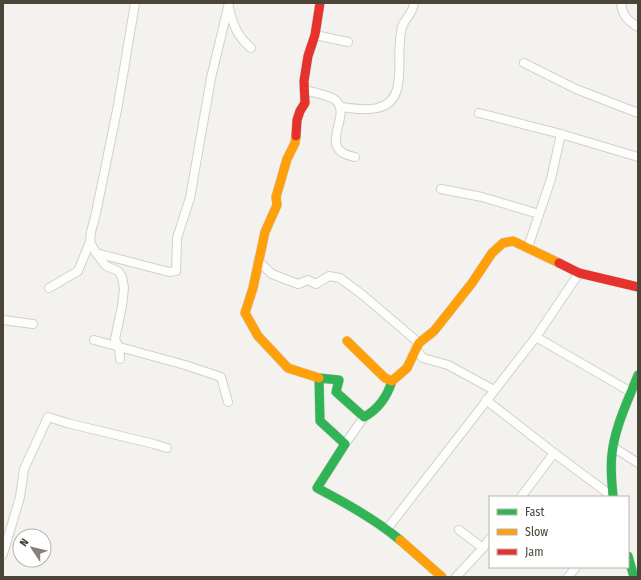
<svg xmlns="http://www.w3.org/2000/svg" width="641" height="580" viewBox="0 0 641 580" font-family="'Fira Sans Condensed',sans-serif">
<rect width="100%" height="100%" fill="#f4f2ee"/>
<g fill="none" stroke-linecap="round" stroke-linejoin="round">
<g stroke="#d2d0cb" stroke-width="10">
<g id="street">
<path d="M621,3c1,12 7,18 17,24"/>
<path d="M229,8c4,17 8,28 22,40"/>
<polyline points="315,35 348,42"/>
<polyline points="524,63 576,89 638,113"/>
<path d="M304,90c9,2 23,5 30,9 19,13 -11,42 9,54 3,2 8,3 12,4"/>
<path d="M340,107c12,1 26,4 37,1 30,-6 20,-43 23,-66 0,-4 1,-10 2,-15 3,-9 11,-13 12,-24"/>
<polyline points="479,113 561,134 638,157"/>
<polyline points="441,189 482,197 539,214"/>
<polyline points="528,247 551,179 561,134"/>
<polyline points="96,253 169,272 176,271 177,238 190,198 211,78 229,3"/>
<polyline points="258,261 272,274 298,284 308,280 316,284 329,276 340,278 364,296 419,343"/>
<polyline points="49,288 78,271 90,242"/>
<polyline points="3,320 33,324"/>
<polyline points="536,337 631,392"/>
<polyline points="94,340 185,365 221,377 228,402"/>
<polyline points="415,349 423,358 448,365 494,390"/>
<polyline points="120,359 119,347 115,339 122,306 124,288 122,277 118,271 106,266 96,253 90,242 91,232 96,213 118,105 135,3"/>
<polyline points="486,400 554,453 613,497"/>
<polyline points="345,444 364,417"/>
<polyline points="613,447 638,463"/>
<polyline points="521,497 554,453"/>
<polyline points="387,529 536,337 579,273"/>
<polyline points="459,530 483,548 490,538"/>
<polyline points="3,554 20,497 24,469 48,417 67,423 154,444 167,448"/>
<polyline points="456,577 483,548"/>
<polyline points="568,577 576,567"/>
</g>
</g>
<g stroke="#d3cfc5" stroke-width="10">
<g id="fast">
<path d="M392,381c-5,16 -13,28 -28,36l-28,-25 3,-12 -20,-2 1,43 25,23 -28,44c29,15 58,31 83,52"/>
<path d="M613,497c-1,-14 -3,-29 -1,-43 3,-28 16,-53 26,-79"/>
<polyline points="628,556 634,577"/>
</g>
</g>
<g stroke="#d3cfc5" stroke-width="10">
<g id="slow">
<polyline points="296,136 295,143 287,159 276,197 277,205 265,232 253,288 245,313 258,336 288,368 319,378"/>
<polyline points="347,341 385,378 392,381 407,368 419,343 434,331 472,283 492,253 503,243 513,241 559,263"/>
<polyline points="400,540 442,577"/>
</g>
</g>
<g stroke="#d3cfc5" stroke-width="10">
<g id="jam">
<polyline points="296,136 297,120 300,111 305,103 304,81 308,56 315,35 320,3"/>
<polyline points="559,263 579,273 638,287"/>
</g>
</g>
<use href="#street" stroke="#fdfdfc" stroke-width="8"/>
<use href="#fast" stroke="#30b455" stroke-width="9"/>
<use href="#slow" stroke="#ff9f0a" stroke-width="9"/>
<use href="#jam" stroke="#e5322d" stroke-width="9"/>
</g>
<rect width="641" height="580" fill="none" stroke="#4b4439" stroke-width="8"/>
<rect x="489" y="496" width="140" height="72" fill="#ffffff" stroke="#b7b4b0"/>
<rect x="497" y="509" width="20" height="6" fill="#30b455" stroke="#b7b4b0"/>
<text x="525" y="516" font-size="12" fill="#4b4439">Fast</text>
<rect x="497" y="529" width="20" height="6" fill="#ff9f0a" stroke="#b7b4b0"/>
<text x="525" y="536" font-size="12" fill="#4b4439">Slow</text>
<rect x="497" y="549" width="20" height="6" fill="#e5322d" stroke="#b7b4b0"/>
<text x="525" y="556" font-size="12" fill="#4b4439">Jam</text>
<g transform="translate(32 548) rotate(305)"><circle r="19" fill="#ffffff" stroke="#b7b4b0"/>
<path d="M0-3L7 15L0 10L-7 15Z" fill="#868178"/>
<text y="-6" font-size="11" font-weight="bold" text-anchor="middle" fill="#4b4439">N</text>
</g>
</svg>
